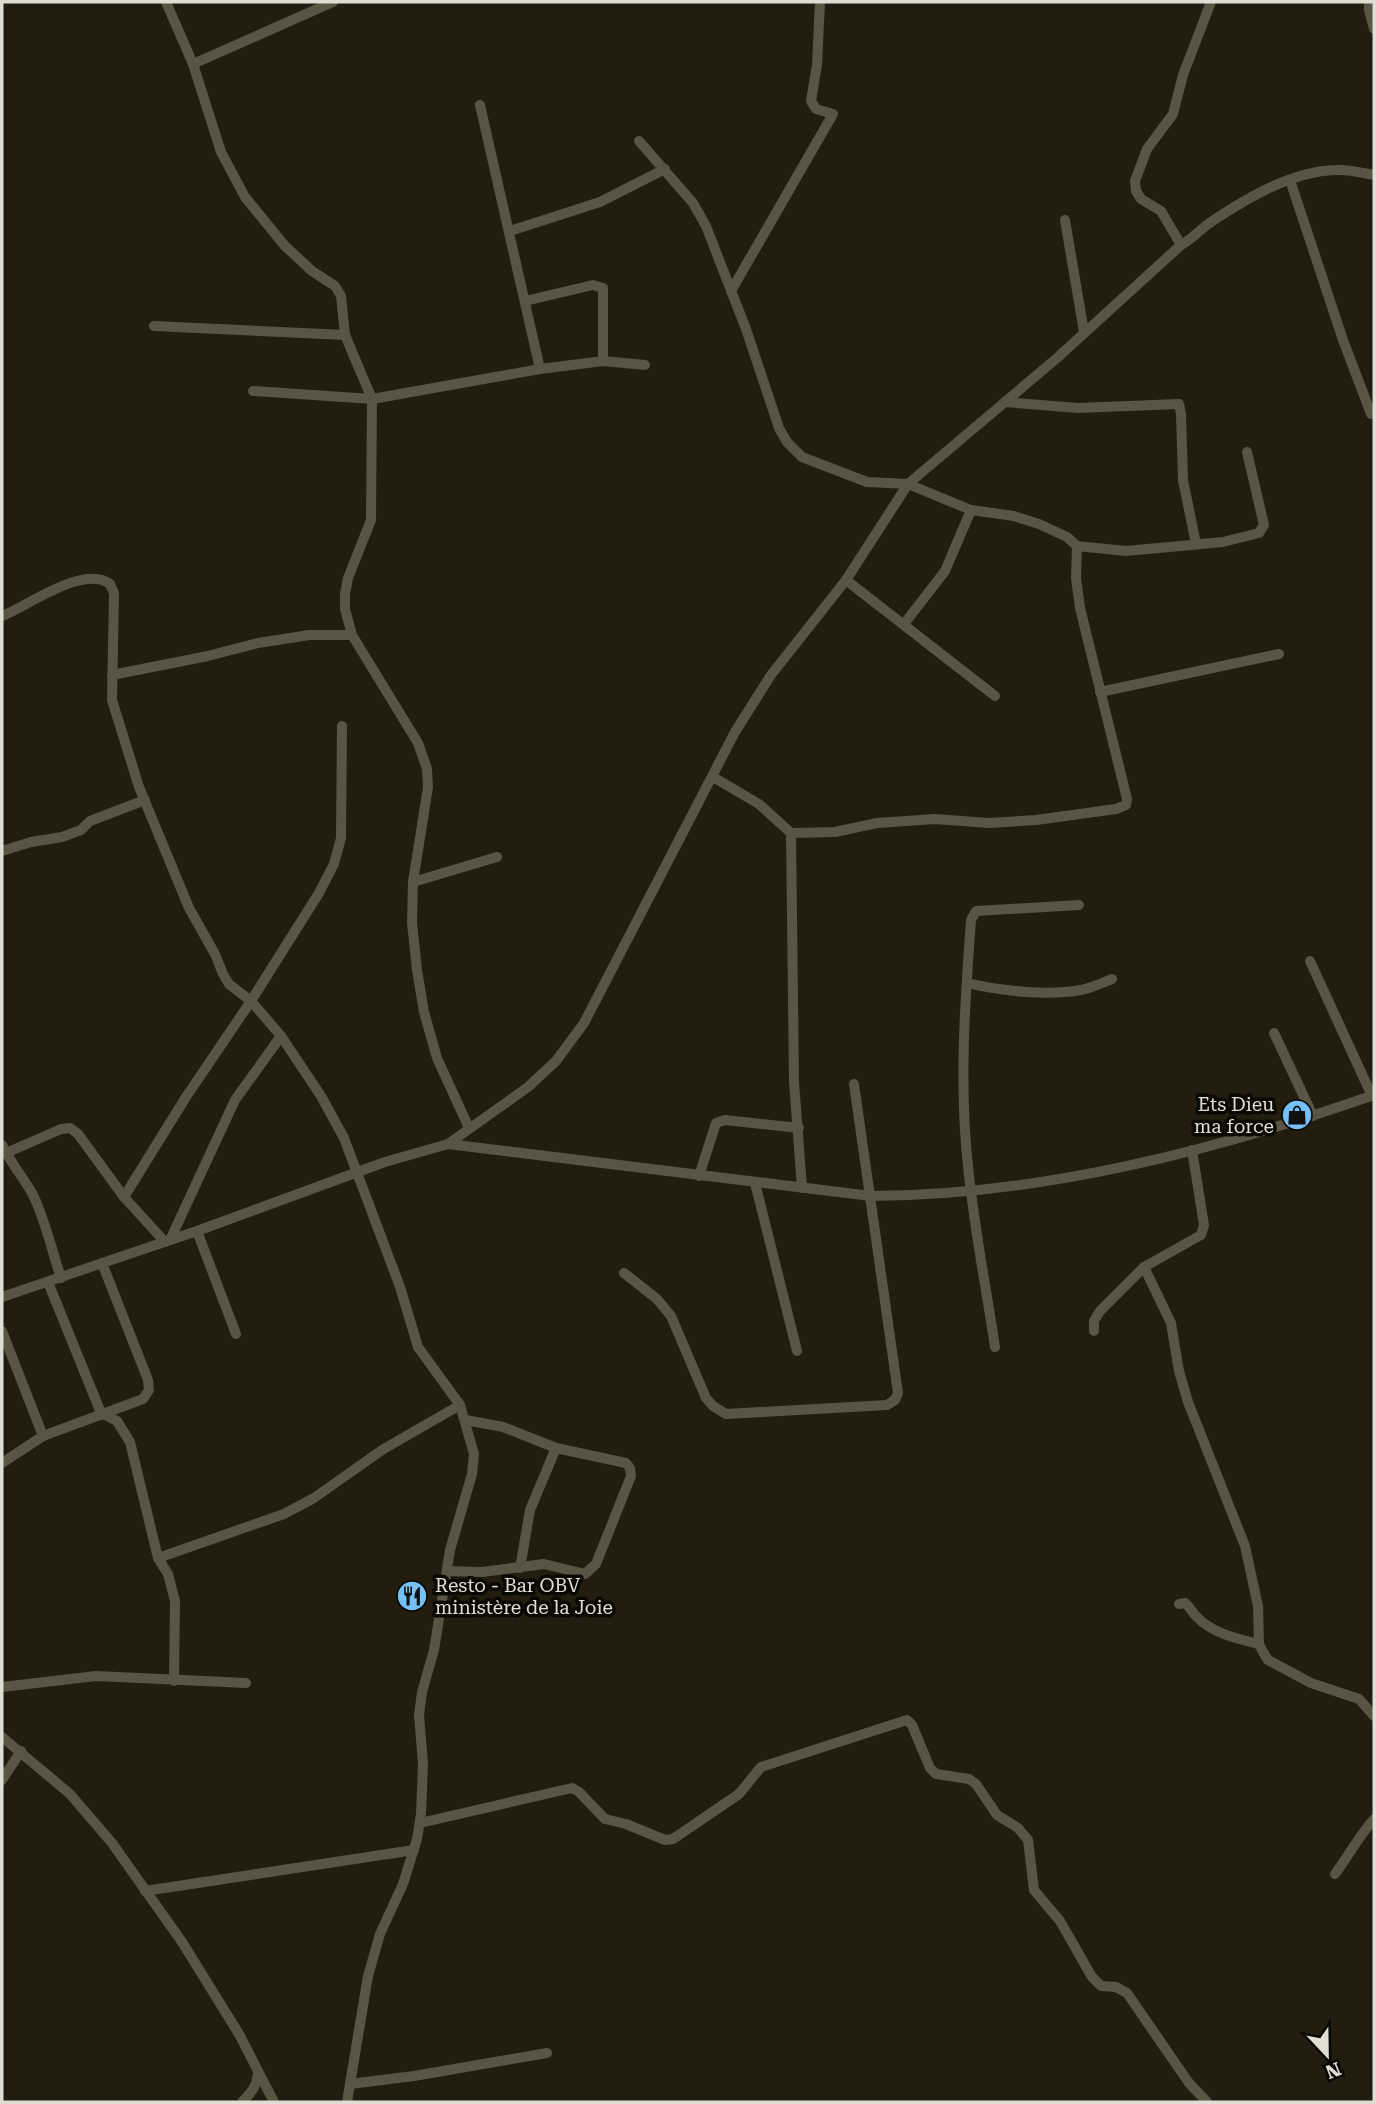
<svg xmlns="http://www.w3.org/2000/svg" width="1376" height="2104" viewBox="0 0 1376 2104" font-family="'Roboto Serif',serif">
<rect width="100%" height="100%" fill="#221d0e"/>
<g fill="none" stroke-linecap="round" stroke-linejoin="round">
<g stroke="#595443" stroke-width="10">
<polyline points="166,2 193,64 221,152 245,197 285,246 312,271 335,286 341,296 345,335 372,399 371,520 348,578 345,594 345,609 352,635 418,743 427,769 428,787 413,882 412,923 417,970 424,1012 437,1058 469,1128"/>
<polyline points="1369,2 1369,10 1374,29"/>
<polyline points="193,64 333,2"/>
<polyline points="480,105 540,369"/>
<polyline points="639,141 693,203 706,226 746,329 779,428 787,442 802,457 867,482 908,484 971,510 1014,516 1039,524 1067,537 1077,546 1076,578 1080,608 1127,799 1126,805 1116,809 1036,820 989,823 935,819 877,823 835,832 791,833 759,804 713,777"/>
<polyline points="1290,180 1343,340 1371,414"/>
<polyline points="1065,220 1084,332"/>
<polyline points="510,231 600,202 665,169"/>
<polyline points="1181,245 1161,211 1141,199 1136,191 1135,181 1147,149 1173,114 1183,75 1211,2"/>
<polyline points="731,291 833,114 816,109 811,101 817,65 820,2"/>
<polyline points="525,301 593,285 603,288 603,361"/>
<polyline points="154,326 345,335"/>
<polyline points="253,391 372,399 540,369 603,361 645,365"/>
<polyline points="1005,402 1078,408 1179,404 1181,414 1183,480 1196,544"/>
<polyline points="1077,546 1126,551 1223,542 1259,533 1264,525 1247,452"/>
<polyline points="846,580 995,696"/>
<path d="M2,616c26,-10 82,-52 108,-32l4,9 -2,107 27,87 50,121 26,46 8,20 6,10 22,17 30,35 40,60 23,42 56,149 18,60 42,58 14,49 -2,20 -22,76 -16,100 -12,42 -3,23 4,49 -2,50 -4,25 -14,45 -23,50 -12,42 -21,126"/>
<polyline points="904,624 945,571 971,510"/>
<polyline points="112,675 208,656 258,643 309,635 352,635"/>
<polyline points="1100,692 1279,654"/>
<polyline points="791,833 794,1082 802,1188"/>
<polyline points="2,851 31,842 62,837 81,830 90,821 145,800"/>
<polyline points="413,882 497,857"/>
<polyline points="1310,961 1372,1096"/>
<path d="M967,983c34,8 78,13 114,7 10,-2 21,-7 31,-11"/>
<polyline points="1274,1033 1313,1116"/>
<path d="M448,1144l423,52c171,-1 342,-45 503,-101"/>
<path d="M2,1145c9,19 23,34 32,52 12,26 18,54 27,81"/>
<polyline points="6,1153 61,1129 70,1128 78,1134 124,1197 165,1242"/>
<polyline points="699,1176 716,1123 725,1120 799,1128"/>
<polyline points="755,1183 797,1351"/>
<polyline points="124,1197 186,1097 251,1001 319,893 334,864 341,838 342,726"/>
<polyline points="197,1231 236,1334"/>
<polyline points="170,1240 235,1100 281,1036"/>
<polyline points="1144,1267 1171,1323 1179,1371 1188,1402 1245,1546 1258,1606 1259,1644 1263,1652 1268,1660 1311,1683 1359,1699 1374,1716"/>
<polyline points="624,1273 657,1299 671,1316 706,1398 713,1406 726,1414 887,1405 895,1400 898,1393 854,1084"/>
<polyline points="48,1282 101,1413 117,1421 130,1442 158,1558 168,1574 175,1601 174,1681"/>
<path d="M2,1297l195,-66 188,-69 63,-18 80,-57 28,-26 28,-38 151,-291 36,-57 75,-95 62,-96 149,-126 124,-113c12,-6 19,-16 30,-23 36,-24 81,-51 125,-52 13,-1 26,3 38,5"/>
<polyline points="2,1331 43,1436"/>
<polyline points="1094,1331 1094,1321 1100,1311 1144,1267 1201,1235 1204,1225 1192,1150"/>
<path d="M995,1347c-9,-60 -21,-120 -27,-181 -9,-81 -3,-165 3,-246l5,-9 103,-6"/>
<polyline points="2,1463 43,1436 143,1399 149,1390 148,1380 102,1263"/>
<polyline points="158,1558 284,1514 314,1498 382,1450 460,1405"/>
<polyline points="520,1568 530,1510 556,1448"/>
<polyline points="447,1571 482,1572 544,1564 585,1574 596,1564 631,1476 630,1468 626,1463 556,1448 503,1427 466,1420"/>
<path d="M1179,1604l6,-1c5,4 7,9 11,13 15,17 42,23 63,28"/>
<polyline points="2,1687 96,1676 246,1683"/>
<polyline points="2,1737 70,1794 112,1843 182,1942 239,2034 274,2102"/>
<polyline points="2,1780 21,1751"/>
<polyline points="420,1823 572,1788 579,1792 605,1819 626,1824 665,1840 673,1839 739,1794 761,1767 907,1720 912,1725 930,1768 936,1774 969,1779 976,1784 997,1815 1018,1828 1028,1840 1034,1890 1060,1921 1092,1977 1101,1986 1116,1987 1127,1993 1189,2083 1207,2102"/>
<path d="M1335,1874c14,-19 24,-38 39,-55"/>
<polyline points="145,1891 414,1850"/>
<polyline points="350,2084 414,2076 547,2053"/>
<path d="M242,2102c10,-10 15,-16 16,-30"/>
</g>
</g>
<defs>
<g id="shop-disc" transform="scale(1.575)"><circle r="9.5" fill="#75c0f6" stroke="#090803"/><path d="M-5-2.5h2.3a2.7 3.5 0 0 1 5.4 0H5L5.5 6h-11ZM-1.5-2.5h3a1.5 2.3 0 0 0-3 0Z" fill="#111"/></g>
<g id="restaurant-disc" transform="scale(1.575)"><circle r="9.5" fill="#75c0f6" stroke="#090803"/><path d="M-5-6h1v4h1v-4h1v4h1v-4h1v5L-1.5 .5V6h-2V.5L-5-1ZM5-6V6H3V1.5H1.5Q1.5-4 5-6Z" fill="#111"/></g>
</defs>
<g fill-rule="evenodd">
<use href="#shop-disc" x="1297" y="1115"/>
<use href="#restaurant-disc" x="412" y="1596"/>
</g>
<g text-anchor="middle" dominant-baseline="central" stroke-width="7" stroke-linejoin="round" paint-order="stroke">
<g font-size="19" fill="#e0ddd3" stroke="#090803" text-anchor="end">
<text x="1274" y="1104">Ets Dieu<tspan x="1274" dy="22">ma force</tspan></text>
<text x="435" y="1585" text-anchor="start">Resto - Bar OBV<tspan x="435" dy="22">ministère de la Joie</tspan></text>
</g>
</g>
<rect width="1376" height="2104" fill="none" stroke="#e0ddd3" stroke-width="7"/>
<g transform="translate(1327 2055) rotate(158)" stroke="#090803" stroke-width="5" paint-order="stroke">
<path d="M0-5L12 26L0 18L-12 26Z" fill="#e0ddd3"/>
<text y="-10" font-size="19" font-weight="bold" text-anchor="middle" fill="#e0ddd3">N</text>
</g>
</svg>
